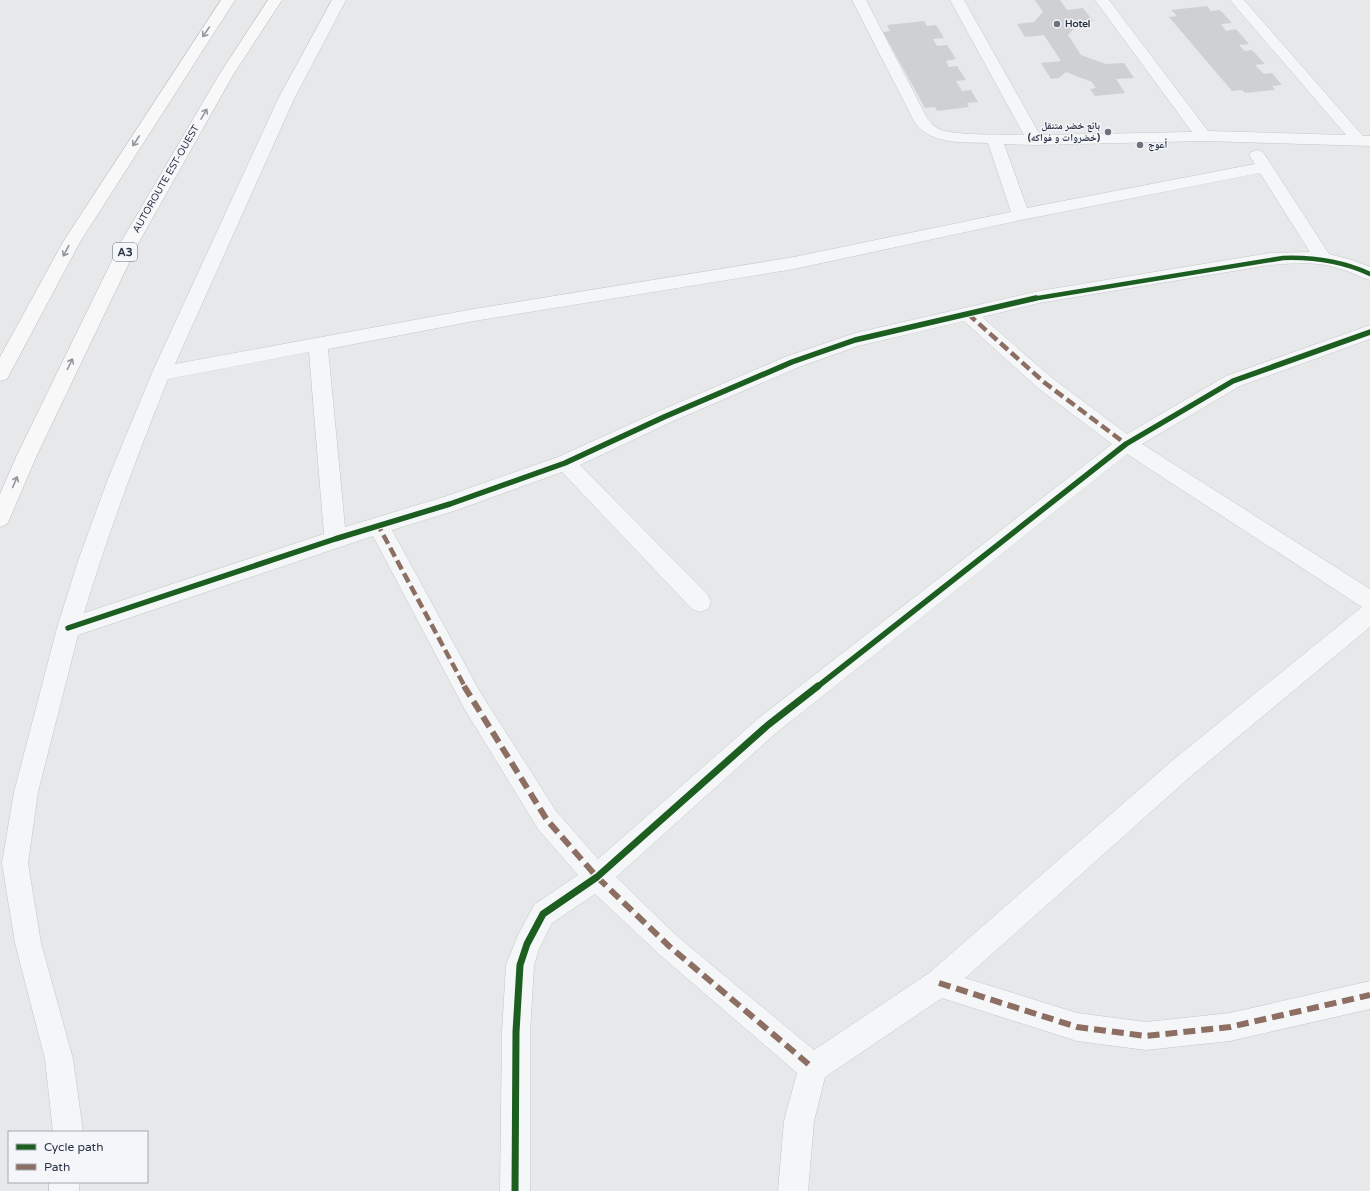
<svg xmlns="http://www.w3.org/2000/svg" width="1370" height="1191" viewBox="0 0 1370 1191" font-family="'Varela Round','Noto Naskh Arabic',sans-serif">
<rect width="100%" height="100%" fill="#e6e8ea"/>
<g fill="#ced0d3">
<polygon points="1035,0 1060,0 1067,10 1083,8 1093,21 1079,23 1068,35 1081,55 1106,64 1124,63 1134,78 1116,79 1125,93 1095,96 1090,89 1096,88 1092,82 1066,72 1059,78 1051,79 1041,63 1061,61 1044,35 1025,37 1017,24 1034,22 1043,12"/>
<polygon points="1207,6 1211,11 1220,10 1232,23 1221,24 1226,31 1236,29 1249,44 1239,45 1245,51 1252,50 1265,64 1255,65 1264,74 1272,73 1282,85 1272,86 1275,90 1245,93 1242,90 1232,91 1169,17 1177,16 1171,10"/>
<polygon points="924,21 927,26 936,25 944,38 933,39 937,46 947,45 956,59 946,61 949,67 957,66 966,80 956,81 962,91 971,90 978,102 967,103 969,107 937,111 935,107 925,108 883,32 890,31 887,25"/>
</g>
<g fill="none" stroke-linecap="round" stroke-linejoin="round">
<g stroke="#c4c6c8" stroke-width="1">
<g id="minor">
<path d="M332,0h14l-52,99 -119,265 299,-55 320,-52 217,-45 -23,-69c-26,-1 -55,2 -73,-20l-63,-123h14l61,118c4,5 8,10 14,12 21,6 60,4 83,5l-74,-135h14l76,135 152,-3 -97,-132h14l99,131 138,4 -116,-135h14l119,136h7v10l-167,-5 -168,4 -31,-1 23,64 228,-44 -6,-9 2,-3 6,-2 6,2 66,102 23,6 18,7v13c-10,-3 -19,-8 -29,-11 -23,-8 -48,-6 -71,-4l-231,38 -57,14 70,61 75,56 99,-58 144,-51v14l-130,47 -98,58 228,145v38l-179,149 -226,202 112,35 69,9 84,-9 140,-32v28l-140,32 -84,9 -69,-9 -135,-43 -117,79 -11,44 -6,70h-30l6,-70 13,-48 -137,-118 -65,-61 -43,29 -13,26 -5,16 -4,67v159h-30l2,-159 4,-67 12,-30 16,-30 44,-30 -40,-46 -74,-121 -91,-172 -295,99 -40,157 -10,71 13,80 32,116 10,73h-30l-8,-73 -30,-116 -13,-80 12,-71 43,-164 21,-67 30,-82 44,-106 126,-274zM1260,173l50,79 -40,1 -231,38 -184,42 -70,24 -128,55 -99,45 -111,39 -102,31 -17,-178 146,-28 320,-52 227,-49zM964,321l74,67 74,56 -352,273 -162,142 -42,-48 -76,-119 -88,-162 65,-20 105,-38 130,137 8,3 8,-3 3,-7 -3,-7 -128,-130 91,-43 128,-55 59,-21zM309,352l15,182 -240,79c24,-80 53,-157 84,-234zM1127,454l235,153 -189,153 -244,213 -115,77 -136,-113 -62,-60 160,-144z"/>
<rect x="49" y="1182" width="30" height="9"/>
</g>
</g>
<g stroke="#b8bbbf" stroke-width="1">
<g id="motorway">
<polygon points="221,0 235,0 80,242 7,379 0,381 0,357 63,242"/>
<polygon points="268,0 282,0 233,75 139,242 37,455 10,518 7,524 0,527 0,494 17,455 121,242 219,75"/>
</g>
</g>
<use href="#minor" fill="#f5f6f7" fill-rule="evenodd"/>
<use href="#motorway" fill="#f8f8f8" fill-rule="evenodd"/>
<g stroke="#8d6e63" stroke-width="4.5" stroke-dasharray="10 4.5" stroke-linecap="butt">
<polyline points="968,314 1045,383 1126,444"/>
<polyline points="381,524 378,525 465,687"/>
</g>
<g stroke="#8d6e63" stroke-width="6" stroke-dasharray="12 6" stroke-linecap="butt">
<polyline points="464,686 547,820 597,877 669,946 813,1068"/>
<polyline points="939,983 1077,1027 1146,1036 1230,1027 1370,995"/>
</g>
<g stroke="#f4f6f9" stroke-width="6">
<path id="cycleway-far2" d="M1032,299l251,-41c31,-1 59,3 87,16"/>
</g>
<g stroke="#f4f6f9" stroke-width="8">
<g id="cycleway-far1">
<polyline points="68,628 335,539 450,504 565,463 664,417 792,362 855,340 1036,298"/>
<polyline points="817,687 1126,444 1233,381 1370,332"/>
</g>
</g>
<g stroke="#f4f6f9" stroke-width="10">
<polyline id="cycleway" points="515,1191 516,1032 520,965 527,944 543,914 597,877 768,725 818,686"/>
</g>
<use href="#cycleway-far2" stroke="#1b5e20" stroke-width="4.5"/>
<use href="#cycleway-far1" stroke="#1b5e20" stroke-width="5.5"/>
<use href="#cycleway" stroke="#1b5e20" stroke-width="7"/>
</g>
<defs><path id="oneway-shaft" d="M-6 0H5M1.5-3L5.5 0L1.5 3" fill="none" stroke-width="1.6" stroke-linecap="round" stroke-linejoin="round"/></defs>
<g stroke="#92969e">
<use href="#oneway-shaft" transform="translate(206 32) rotate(124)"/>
<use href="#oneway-shaft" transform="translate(204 114) rotate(-60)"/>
<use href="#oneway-shaft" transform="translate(136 141) rotate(123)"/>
<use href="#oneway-shaft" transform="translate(66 251) rotate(118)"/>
<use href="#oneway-shaft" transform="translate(70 364) rotate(-64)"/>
<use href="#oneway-shaft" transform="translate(15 482) rotate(-67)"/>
</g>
<g fill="#6c737f" stroke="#f4f6f9" stroke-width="1.5">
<circle cx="1057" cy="24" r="4"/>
<circle cx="1108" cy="132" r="4"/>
<circle cx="1140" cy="145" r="4"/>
</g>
<g text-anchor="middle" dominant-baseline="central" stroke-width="3" stroke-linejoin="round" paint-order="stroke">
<g font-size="10" font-weight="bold" fill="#2b3445" stroke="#f4f6f9" text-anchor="start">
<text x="1065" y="24">Hotel</text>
<text x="1100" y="126" text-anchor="end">بائع خضر متنقل<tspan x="1100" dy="12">(خضروات و فواكه)</tspan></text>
<text x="1148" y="145">أعوج</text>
</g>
<g font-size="10" fill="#2b3445" stroke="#f4f6f9">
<text transform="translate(166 179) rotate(-60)">AUTOROUTE EST-OUEST</text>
</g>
<rect fill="#f4f6f9" stroke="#676e7b" stroke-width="1" x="113" y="243" width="24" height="18" rx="3"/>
<g font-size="11" font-weight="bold" fill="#2b3445">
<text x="125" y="252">A3</text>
</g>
</g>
<rect x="8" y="1131" width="140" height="52" fill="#f4f6f9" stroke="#a4a8b1"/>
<rect x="16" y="1144" width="20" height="6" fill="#1b5e20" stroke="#a4a8b1"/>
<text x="44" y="1151" font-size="12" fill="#2b3445">Cycle path</text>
<rect x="16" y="1164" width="20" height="6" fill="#8d6e63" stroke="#a4a8b1"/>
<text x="44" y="1171" font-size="12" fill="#2b3445">Path</text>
</svg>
